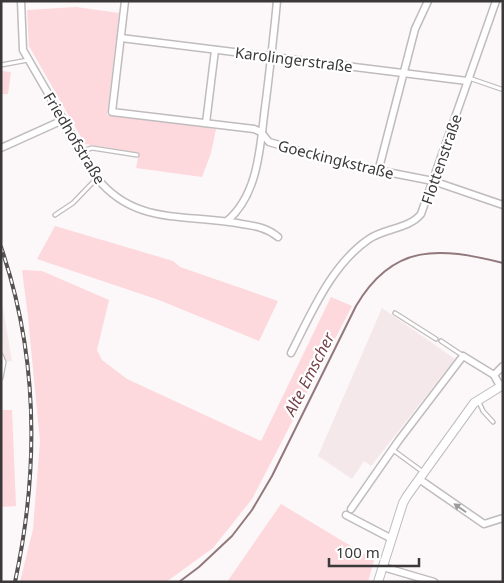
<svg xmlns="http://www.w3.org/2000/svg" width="504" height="583" viewBox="0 0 504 583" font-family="'Noto Sans',sans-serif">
<rect width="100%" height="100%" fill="#fcf7f8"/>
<g fill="#f5e8ea">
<polygon points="1,297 12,361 1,362"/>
<polygon points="382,308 455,359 371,466 364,461 352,479 318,456"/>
</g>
<g fill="#fdd8dc">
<polygon points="76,7 119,13 107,115 216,129 211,153 202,177 136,168 139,153 85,144 29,46 27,10"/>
<polygon points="1,71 11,72 8,94 1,94"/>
<polygon points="55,226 173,261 180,267 278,301 259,341 159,300 37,259"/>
<polygon points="22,270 42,271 109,300 97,350 102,360 127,379 261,441 331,297 352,306 252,499 213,548 166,582 20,582 33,529 40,441 28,317"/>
<polygon points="1,410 12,410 16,506 1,507"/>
<polygon points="281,504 374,560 368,582 227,582"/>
</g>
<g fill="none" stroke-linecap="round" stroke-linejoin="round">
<path stroke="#92787c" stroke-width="2" d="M179,582l20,-15 33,-31 20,-26 20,-34 84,-170c37,-63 83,-59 147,-43"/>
<g stroke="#c0bcbd" stroke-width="5.5">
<g id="service">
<polyline points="1,65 28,60"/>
<polyline points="469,78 501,89"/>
<polyline points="82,151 92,148 137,155"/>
<polyline points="55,215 73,203 97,178"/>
<polyline points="395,313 436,339"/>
<polyline points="441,341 462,355"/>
<polyline points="1,355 4,362 1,378"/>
<polyline points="478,400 483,411 493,422"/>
<polyline points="393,450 423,472"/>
</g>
</g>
<g stroke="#c0bcbd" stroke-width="9">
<g id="minor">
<path d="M21,1l2,49 74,128c39,49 92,35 145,46 14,2 25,4 36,13"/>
<polyline points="125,1 112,112 254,129 261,132 269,142 341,163 433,181 503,205"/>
<polyline points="121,38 467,81"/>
<polyline points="206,123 215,50"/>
<polyline points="1,148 63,120"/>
<polyline points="378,172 415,29 428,1"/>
<path d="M227,221c34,-29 33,-81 39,-121 4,-33 8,-66 11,-99"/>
<path d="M291,353c20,-39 40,-88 78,-114 16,-11 40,-10 52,-25l75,-213"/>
<polyline points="500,386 494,375 503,366"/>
<polyline points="419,479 484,524 503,518"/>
<polyline points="351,509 399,440 463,356 494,375"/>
<polyline points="346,515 392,539"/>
<polyline points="383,567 434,582"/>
</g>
</g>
<g stroke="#c0bcbd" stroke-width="10">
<polyline id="tertiary" points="378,582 403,503 407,496 474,403 503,385"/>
</g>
<use href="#service" stroke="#fff" stroke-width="3"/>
<use href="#minor" stroke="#fff" stroke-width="6"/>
<use href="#tertiary" stroke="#fff" stroke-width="8"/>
<g stroke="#555252" stroke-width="4">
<path id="rail" d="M1,247c37,108 38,223 14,335"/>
</g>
<use href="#rail" stroke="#fff" stroke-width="2" stroke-dasharray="5.5" stroke-linecap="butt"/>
</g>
<defs><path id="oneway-solid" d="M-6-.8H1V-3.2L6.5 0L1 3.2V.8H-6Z" transform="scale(1.25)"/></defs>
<use fill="#9c9c9c" href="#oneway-solid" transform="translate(460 508) rotate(-145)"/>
<g text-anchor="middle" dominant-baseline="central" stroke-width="4.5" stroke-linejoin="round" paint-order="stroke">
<g font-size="15" fill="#3a3838" stroke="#fff">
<text transform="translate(294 59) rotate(7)">Karolingerstraße</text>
<text transform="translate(75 138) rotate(59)">Friedhofstraße</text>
<text transform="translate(336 159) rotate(14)">Goeckingkstraße</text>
<text transform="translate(441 159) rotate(-71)">Flottenstraße</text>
</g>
<g font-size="16" font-style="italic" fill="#76434b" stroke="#fff">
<text transform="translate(309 374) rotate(-63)">Alte Emscher</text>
</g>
</g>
<rect width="504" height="583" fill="none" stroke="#3a3838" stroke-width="5"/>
<path d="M329 558v8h90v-8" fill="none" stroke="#3a3838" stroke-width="2.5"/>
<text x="336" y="558" font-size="15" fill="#3a3838" stroke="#ffffff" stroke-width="4" paint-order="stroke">100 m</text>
</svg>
